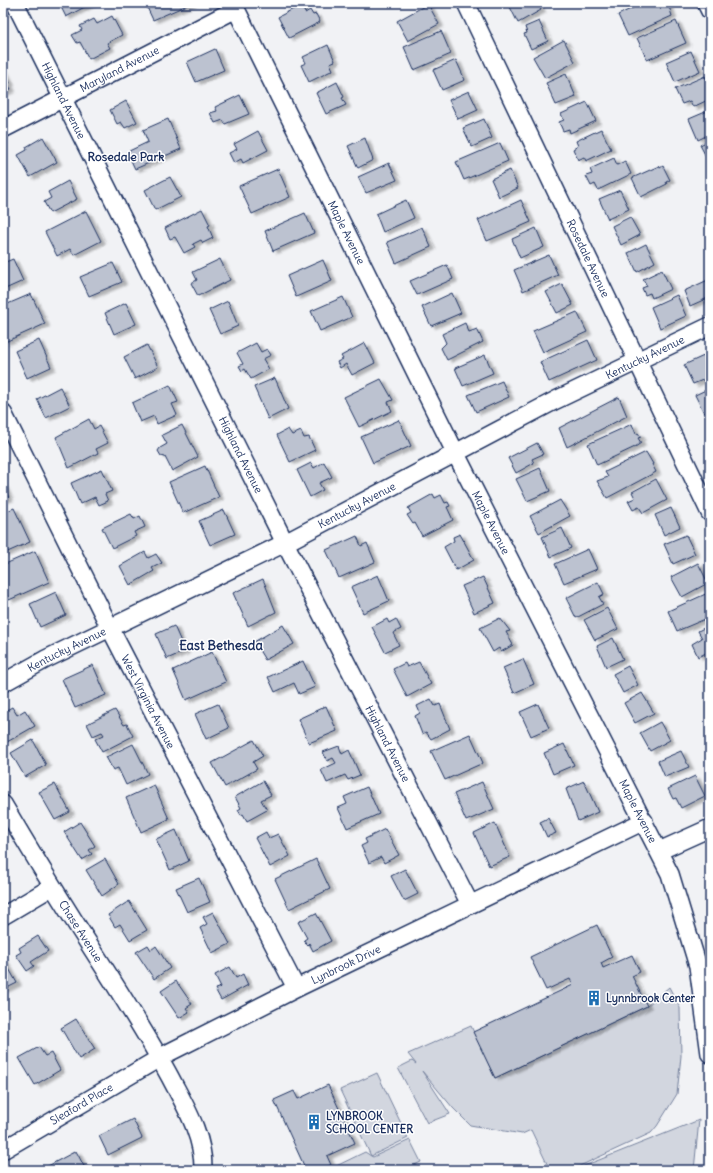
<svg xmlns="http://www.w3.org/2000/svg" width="713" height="1173" viewBox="0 0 713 1173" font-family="Delius,sans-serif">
<defs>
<filter id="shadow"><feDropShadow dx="4.5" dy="2.5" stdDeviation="1" flood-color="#0004"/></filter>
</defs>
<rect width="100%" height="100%" fill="#f1f2f5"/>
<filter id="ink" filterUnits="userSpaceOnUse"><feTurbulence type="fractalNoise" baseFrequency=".025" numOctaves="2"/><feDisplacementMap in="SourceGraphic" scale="8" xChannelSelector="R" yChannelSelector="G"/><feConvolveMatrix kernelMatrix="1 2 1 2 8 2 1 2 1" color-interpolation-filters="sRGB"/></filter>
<g filter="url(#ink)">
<g fill="#d2d6df" stroke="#76829e">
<polygon points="669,987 680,1008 681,1056 677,1094 657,1126 651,1133 571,1170 550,1170 531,1130 522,1134 470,1125 453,1108 422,1071 450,1114 427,1123 398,1068 412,1061 416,1064 408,1054 471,1026 495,1078 647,1006"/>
<polygon points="377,1073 408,1138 371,1156 373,1157 410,1140 421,1162 403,1170 328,1170 365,1152 371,1156 340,1090"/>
<polygon points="699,1120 694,1170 574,1170"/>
</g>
<g fill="#bcc2d0" stroke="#1b2f5e" filter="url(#shadow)">
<polygon points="59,3 92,3 66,17"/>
<polygon points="145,3 192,3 153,20"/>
<polygon points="513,3 538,3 541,10 518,23 510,7 514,5"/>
<polygon points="643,3 668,3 672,16 628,36 618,15"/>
<polygon points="428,4 439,24 408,41 397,21"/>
<polygon points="301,5 305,13 310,10 313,15 316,14 320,22 289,38 278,17"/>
<polygon points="112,16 122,35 107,43 110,48 89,59 80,42 77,43 72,35 82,30 80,26 94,19 97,24"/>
<polygon points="539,21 548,41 531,49 524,34 527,33 525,27"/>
<polygon points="676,21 686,43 647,60 637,38"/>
<polygon points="441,31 451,54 414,70 404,47"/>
<polygon points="564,40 575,62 545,78 533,57"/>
<polygon points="328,45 335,61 330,63 333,70 309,82 301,65 306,63 303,57"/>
<polygon points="215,49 224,70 196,82 187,62"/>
<polygon points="691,51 700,71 675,82 666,62"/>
<polygon points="456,60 465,80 442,90 433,70"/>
<polygon points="3,69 10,83 8,84 11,89 3,93"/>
<polygon points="566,74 576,97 556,105 546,83"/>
<polygon points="705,76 710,88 710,99 693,107 690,101 682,104 675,89"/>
<polygon points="337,82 344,97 342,98 346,105 326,114 316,93"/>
<polygon points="469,91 478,110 458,119 449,100"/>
<polygon points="240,95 249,114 225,124 223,120 215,123 210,113 217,111 215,107"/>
<polygon points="126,101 137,122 125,128 121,122 117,124 110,110"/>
<polygon points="587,102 596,121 570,133 569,129 563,131 559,122 564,120 561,114"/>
<polygon points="710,110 710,134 698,140 689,119"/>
<polygon points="168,119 181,149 135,169 127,152 148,142 143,130"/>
<polygon points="484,119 492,138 472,147 463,128"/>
<polygon points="601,129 611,149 586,161 584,157 578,160 573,149 578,146 576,141"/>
<polygon points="258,131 268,150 243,163 241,159 234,163 229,153 237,149 234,144"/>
<polygon points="43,137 57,162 30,177 18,155 27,150 26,147"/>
<polygon points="365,138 373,160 358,168 348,146"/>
<polygon points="710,140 710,164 700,145"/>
<polygon points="500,143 508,161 464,180 456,162"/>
<polygon points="614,158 617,165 625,161 631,174 598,190 595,184 591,186 586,176 592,174 590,169"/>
<polygon points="389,163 397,180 366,193 358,177"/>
<polygon points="659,166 660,168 663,166 670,180 666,182 667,184 641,197 632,178"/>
<polygon points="278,169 290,197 252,214 239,186"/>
<polygon points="510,170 518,188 499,197 491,179"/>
<polygon points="170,177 181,197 155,210 145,190"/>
<polygon points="68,181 77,199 50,213 44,202 51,198 48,192"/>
<polygon points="620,190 629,209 608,219 599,199"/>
<polygon points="406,200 414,218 383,232 376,214"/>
<polygon points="521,200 531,222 487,241 478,220"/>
<polygon points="202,209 210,225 208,226 213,238 203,243 201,240 193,244 195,247 184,253 175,237 170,239 165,228"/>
<polygon points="86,211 101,241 74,255 70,249 57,256 45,232"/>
<polygon points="305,213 314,233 273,251 265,231"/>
<polygon points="630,217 640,235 621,245 612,226"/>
<polygon points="422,227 431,247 396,263 387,242"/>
<polygon points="536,228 544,247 520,258 512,239"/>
<polygon points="646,244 655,262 637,272 628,253"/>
<polygon points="549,255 558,275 523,291 514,270"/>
<polygon points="13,259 23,281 3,290 3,263"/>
<polygon points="220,259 230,280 198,296 191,283 197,280 193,272"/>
<polygon points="323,260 332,281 296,297 287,276"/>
<polygon points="113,263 122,282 89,296 80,277"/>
<polygon points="447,265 453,279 417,295 410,281"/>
<polygon points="662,270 671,289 652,298 650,293 645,295 642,288 647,286 643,279"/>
<polygon points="710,279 710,297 690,306 684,291"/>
<polygon points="562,284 573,305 557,313 546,292"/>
<polygon points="452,293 461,313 431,326 422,307"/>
<polygon points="31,294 45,324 5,342 3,338 3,306"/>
<polygon points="677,295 686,316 660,328 651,307"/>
<polygon points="343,297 352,317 320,331 311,311"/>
<polygon points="228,301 238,326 220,334 209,310"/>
<polygon points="126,303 136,324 114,334 105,313"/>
<polygon points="577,312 587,332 543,352 533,331"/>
<polygon points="465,323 469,332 477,329 483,342 447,360 441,348 446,343 442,334"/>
<polygon points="39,340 51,367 27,378 15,351"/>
<polygon points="588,340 597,360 549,382 540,362"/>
<polygon points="256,343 261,352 267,349 271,355 263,359 269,369 251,379 245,369 242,371 239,366 243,364 237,353"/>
<polygon points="365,343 375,363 352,375 346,364 340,368 337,362 343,359 341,356"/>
<polygon points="147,345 158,367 135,379 124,357"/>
<polygon points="708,354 710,358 710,377 693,384 684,365"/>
<polygon points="485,355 493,373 463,386 455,368"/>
<polygon points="275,378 288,409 268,419 254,387"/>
<polygon points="381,379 393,400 388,402 392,411 359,427 344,397"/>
<polygon points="502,381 509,397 476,412 468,395"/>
<polygon points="170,385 178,402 172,404 177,415 157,424 154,416 140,422 132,403"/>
<polygon points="60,387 70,406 46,418 37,399"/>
<polygon points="710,388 710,410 704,413 695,395"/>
<polygon points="619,397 627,416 567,447 559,428"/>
<polygon points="89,419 94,429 99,426 108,443 96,449 98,453 69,468 56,437"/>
<polygon points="399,420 411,446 373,463 361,437"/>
<polygon points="632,424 636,434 638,433 641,437 638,438 641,443 635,447 597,465 588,444"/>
<polygon points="182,425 198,457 172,471 165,457 161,456 158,451 160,448 167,444 162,435"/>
<polygon points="288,429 292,435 301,431 304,438 309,437 315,450 290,462 277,435"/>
<polygon points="537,443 543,454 532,459 534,463 516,473 508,458"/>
<polygon points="646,452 653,464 652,464 656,472 607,498 597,481 608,477 605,472"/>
<polygon points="324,462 332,477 319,483 323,490 310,497 297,470 311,463 314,468"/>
<polygon points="205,466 219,497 183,513 169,482"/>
<polygon points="540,468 550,491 527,501 516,479"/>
<polygon points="102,469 112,491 105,494 108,501 99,505 95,497 80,504 71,483"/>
<polygon points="656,479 667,500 643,513 639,507 633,510 628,501 635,498 632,492"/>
<polygon points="3,485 9,498 3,500"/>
<polygon points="433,494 435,498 441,495 445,503 448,502 450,506 447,507 453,520 422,536 415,523 413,524 407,515 411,513 408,508"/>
<polygon points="560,500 570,516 539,533 530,516"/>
<polygon points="14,508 30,542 3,554 3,513"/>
<polygon points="671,508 680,527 664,535 655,515"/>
<polygon points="224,510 235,534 210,545 199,521"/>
<polygon points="131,514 134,519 140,516 145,527 134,532 136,536 112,548 102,528"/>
<polygon points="562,528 571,548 551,557 542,537"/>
<polygon points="460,534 474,560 456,570 444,547 454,541 453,537"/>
<polygon points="686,535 695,554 673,564 664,544"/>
<polygon points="357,536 361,546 367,543 375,562 339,578 326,550"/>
<polygon points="588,549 597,569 564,583 555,564"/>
<polygon points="35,551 49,582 9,600 3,587 3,565"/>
<polygon points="145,552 148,558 156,554 162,563 152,568 154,571 130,585 120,566"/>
<polygon points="698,563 708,583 682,597 671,577"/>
<polygon points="378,575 389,601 363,613 351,587"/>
<polygon points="483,577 495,603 474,613 462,586"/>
<polygon points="263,579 276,612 248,626 233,593"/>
<polygon points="598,582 604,594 599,597 603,604 576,618 566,598"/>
<polygon points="56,592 66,615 40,627 30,604"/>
<polygon points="710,592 710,617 677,631 668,611"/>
<polygon points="607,608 618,629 595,640 584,620"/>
<polygon points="500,618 510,631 506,632 513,645 501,652 499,648 493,652 480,628"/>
<polygon points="387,619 389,623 396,619 401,629 393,633 399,645 385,652 372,627"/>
<polygon points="283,625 294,644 265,660 254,642"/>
<polygon points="710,625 710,651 698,657 692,644 702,638 698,631"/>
<polygon points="174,626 185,651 167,659 156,634"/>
<polygon points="613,638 623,659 606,667 597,646"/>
<polygon points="212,652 226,682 186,700 173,670"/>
<polygon points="523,659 534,684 514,693 503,668"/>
<polygon points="303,661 315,687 299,694 294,683 275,692 268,677"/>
<polygon points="419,662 431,684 407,697 393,669 405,663 407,667"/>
<polygon points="93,665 106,695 75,708 62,679"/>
<polygon points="628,666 638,685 623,693 613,674"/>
<polygon points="642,693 654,713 635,723 624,703"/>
<polygon points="431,699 435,706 440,704 450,729 431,739 426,732 422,734 415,716 420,713 417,706"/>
<polygon points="218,704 229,728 206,739 195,714"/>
<polygon points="538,704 549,728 531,736 520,712"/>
<polygon points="326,706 337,731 309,743 298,719"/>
<polygon points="12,707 17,715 25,710 35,726 7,742 3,735 3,712"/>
<polygon points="115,710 124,725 127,724 133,736 102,752 95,739 104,735 102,732 93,736 87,724"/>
<polygon points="660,722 670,740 650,751 640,733"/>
<polygon points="470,734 483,763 445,780 431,751"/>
<polygon points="33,740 46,765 25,777 11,753"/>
<polygon points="254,740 263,756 253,762 257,769 225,787 212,763"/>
<polygon points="133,744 148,774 126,785 118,768 113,770 106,757"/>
<polygon points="564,744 574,765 553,774 544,753"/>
<polygon points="339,746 342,754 349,750 360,775 348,780 345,775 327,783 321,770 336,763 333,758 327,761 323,752"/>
<polygon points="681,751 689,767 665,777 658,761"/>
<polygon points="695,776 705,796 681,808 676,798 673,799 668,789"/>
<polygon points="263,781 271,795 261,800 267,810 247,821 243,814 241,815 238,810 241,808 235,797"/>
<polygon points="584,781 598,812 578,821 566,789"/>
<polygon points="482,782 494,809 466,821 454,794"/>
<polygon points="55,784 70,812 55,820 39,792"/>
<polygon points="154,785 169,819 141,832 126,798"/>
<polygon points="367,787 379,814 347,828 338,808 347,804 344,797"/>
<polygon points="548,818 556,833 547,837 540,822"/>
<polygon points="80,822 95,846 89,850 92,854 82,860 64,832"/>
<polygon points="495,823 510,857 489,866 474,833"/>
<polygon points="385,829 399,855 384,863 381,857 369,863 361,846 367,843 365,839"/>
<polygon points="176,830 189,861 170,870 156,839"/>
<polygon points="266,832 269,838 278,834 290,856 270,867 255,838"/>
<polygon points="105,859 119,884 102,896 86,870"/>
<polygon points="316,859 330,889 289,909 275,879"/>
<polygon points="405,869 418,894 404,901 391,876"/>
<polygon points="199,878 210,902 187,912 176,888"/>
<polygon points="129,901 147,930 130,940 120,924 115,927 108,915"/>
<polygon points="213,912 230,944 212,953 200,928 207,924 203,917"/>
<polygon points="316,913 331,941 313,951 309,943 307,945 304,940 307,938 298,922"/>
<polygon points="597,925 612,957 601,963 603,968 632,955 640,972 632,976 647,1006 495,1078 473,1032 573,985 570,979 546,990 530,957"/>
<polygon points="38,936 48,951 31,962 34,966 27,971 16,955 21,952 19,948"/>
<polygon points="148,945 151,950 156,946 170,968 154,979 136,952"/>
<polygon points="3,958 17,983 3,990"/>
<polygon points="230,967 236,978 243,974 248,985 221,1000 215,989 221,987 215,975"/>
<polygon points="176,981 192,1004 186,1008 189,1012 179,1018 161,991"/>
<polygon points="76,1019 95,1049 79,1059 61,1028"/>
<polygon points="39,1047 45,1056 51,1053 60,1070 35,1085 19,1058"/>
<polygon points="328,1085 355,1143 327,1156 331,1165 320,1170 306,1170 274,1100 294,1091 298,1099"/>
<polygon points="133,1119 142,1138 108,1155 99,1136"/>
<polygon points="76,1151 86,1170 47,1170 46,1167"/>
</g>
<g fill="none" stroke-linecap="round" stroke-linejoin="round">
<g stroke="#1b2f5e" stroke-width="20">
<g id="minor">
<path id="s1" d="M15,3l270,540 185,361"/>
<path id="s2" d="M233,3l223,451 214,420 28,92 12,88"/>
<path id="s3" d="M466,3l244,510"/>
<polyline points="706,3 710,11"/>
<path id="s4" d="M3,129l233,-120"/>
<path id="s5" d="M3,413l107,215 186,360"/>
<path id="s6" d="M3,683l43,-24 239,-116 271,-143 154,-74"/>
<path id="s7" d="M3,804c23,39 46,77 70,115 33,52 67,103 97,158 15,29 34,59 33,93"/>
<polyline points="659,851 710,828"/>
<polyline points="3,916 52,887"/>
<path id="s8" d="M3,1150l165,-97 133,-67 343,-165"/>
</g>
</g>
<use href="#minor" stroke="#fff" stroke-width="17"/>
</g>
</g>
<defs>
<g id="building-bare" transform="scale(1.2)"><path d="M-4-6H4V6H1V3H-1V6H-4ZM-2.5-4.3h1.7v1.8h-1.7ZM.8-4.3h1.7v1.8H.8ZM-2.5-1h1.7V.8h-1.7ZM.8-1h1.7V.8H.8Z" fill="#1f6fb2" stroke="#fff" stroke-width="2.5" paint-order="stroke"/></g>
</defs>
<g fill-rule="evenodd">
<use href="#building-bare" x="594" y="998"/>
<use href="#building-bare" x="314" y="1122"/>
</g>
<g text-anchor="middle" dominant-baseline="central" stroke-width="3" stroke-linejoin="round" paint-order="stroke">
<g font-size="11" fill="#1b2f5e" stroke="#fff">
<text stroke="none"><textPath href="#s4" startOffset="131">Maryland Avenue</textPath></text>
<text stroke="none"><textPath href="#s1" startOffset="109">Highland Avenue</textPath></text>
<text stroke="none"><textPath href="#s2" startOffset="256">Maple Avenue</textPath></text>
<text stroke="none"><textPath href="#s3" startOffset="283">Rosedale Avenue</textPath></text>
<text stroke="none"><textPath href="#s6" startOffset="720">Kentucky Avenue</textPath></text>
<text stroke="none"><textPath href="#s1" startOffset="505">Highland Avenue</textPath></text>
<text stroke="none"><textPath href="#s6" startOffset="396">Kentucky Avenue</textPath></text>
<text stroke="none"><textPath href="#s2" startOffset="580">Maple Avenue</textPath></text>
<text stroke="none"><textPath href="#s6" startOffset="72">Kentucky Avenue</textPath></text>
<text stroke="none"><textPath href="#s5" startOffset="323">West Virginia Avenue</textPath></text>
<text stroke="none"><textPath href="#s1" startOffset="829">Highland Avenue</textPath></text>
<text stroke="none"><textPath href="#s2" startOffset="904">Maple Avenue</textPath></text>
<text stroke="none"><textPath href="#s7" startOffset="149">Chase Avenue</textPath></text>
<text stroke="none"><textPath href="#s8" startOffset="390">Lynbrook Drive</textPath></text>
<text stroke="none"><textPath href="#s8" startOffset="91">Sleaford Place</textPath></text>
</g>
<g font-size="11" font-weight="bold" fill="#1b2f5e" stroke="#fff" text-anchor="start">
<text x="606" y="998">Lynnbrook Center</text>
<text x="326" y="1116">LYNBROOK<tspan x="326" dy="13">SCHOOL CENTER</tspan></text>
</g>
<g font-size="12" font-weight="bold" fill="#1b2f5e" stroke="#fff">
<text x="126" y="156">Rosedale Park</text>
</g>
<g font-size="13" font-weight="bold" fill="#1b2f5e" stroke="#fff">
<text x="221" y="645">East Bethesda</text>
</g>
</g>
<rect width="713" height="1173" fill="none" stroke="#fff" stroke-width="16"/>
<rect x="8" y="8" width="697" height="1157" fill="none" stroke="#1b2f5e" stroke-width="1.5" filter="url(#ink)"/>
</svg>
